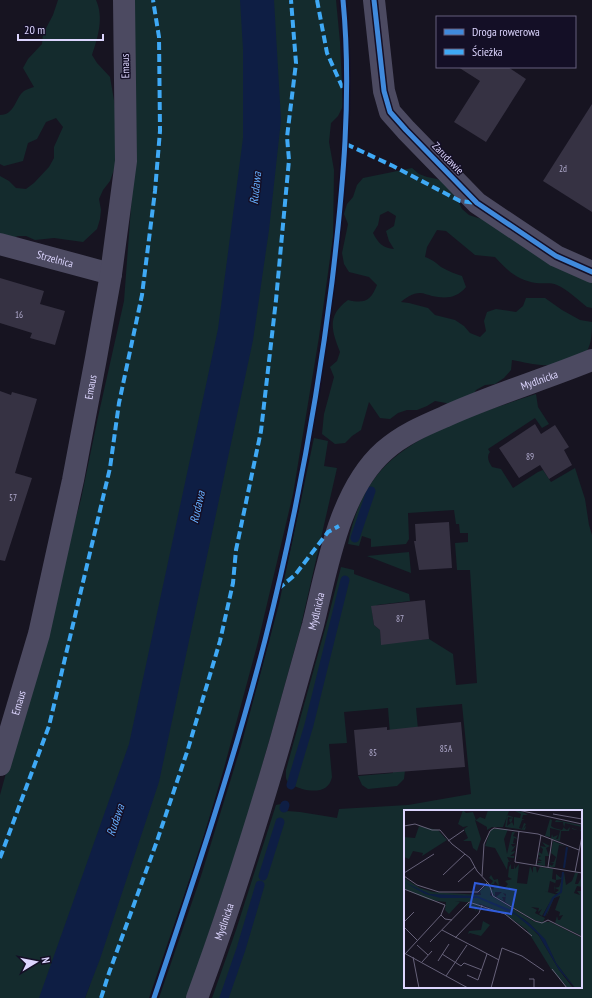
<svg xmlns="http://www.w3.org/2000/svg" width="592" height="998" viewBox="0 0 592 998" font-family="'PT Sans Narrow',sans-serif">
<rect width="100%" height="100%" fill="#171421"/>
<g fill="#142b2d" fill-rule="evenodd">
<path d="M58,0h38c8,18 2,37 -4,55l5,8 13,14 5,29 2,55 -7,20 -7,9 -4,9 2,11 -1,9 -3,10 -14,13 -29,-4 -19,2 -9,-4h-8l-9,4 -9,-1v-63l9,5 7,7 10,1 8,-6 15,-16 5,-9v-11l9,-20 -7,-9 -10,4 -9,17 -9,4 -5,18 -19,5 -4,-2v-49c15,0 15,-17 24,-24 3,-2 7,-3 10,-4l-11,-19 5,-9 14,-15 1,-10 10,-19z"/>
<polygon points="133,0 336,0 340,42 343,106 338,116 331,123 329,142 334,170 333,237 319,337 293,494 258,642 224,768 202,843 149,998 85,998 90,984 75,998 0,998 0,795 81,499 98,417 124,301 132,194"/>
<path d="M412,168l7,6 8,3 10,2 10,5 6,7 9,18 7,6 9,3 28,5 86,50v35l-5,-1c-9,-7 -19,-17 -30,-22 -7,-3 -13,-1 -21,-2 -19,-3 -28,-12 -41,-26l-20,-2 -29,-24 -9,-1 -10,17 -2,10c8,3 10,5 16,10 7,4 14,7 21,9l4,11c-9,11 -20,12 -34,9 -4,-1 -8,-3 -12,-3 -7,0 -15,5 -19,9l8,1 19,5 7,7 20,5 9,6 6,7 10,4 6,-6 -2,-10 3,-9 9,-3 20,3 7,-6 3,-8h19l17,12 18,10 12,2c0,8 0,19 -4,27 -5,9 -28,15 -39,16 -12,1 -25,-3 -37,-5l-1,10 -7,8 -9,6 -10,1 -9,5 -5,9 -16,8 -9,-4 -11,-2 -8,5 -10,4h-10l-9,3 -8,6 -10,-1 -11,-16 -8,28 -9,6 -7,7 -10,1 -13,-10 2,-20 10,-37 -4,-10 7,-6 3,-9c-8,-21 -14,-36 8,-52 16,4 23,1 29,-15l-8,-8 -20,-5 -5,-8 -2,-11 6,-29 -4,-10 3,-10 6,-7 4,-12 6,-7zM388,211l8,5 -2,10 -8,5 3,10 5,8c-11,-1 -16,-6 -21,-16l5,-8 2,-10z"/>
<path d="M536,394l2,13 11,17 -7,4 -7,-10 -47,31 2,3c-4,5 -1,10 2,15l9,2 12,19 25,-16 5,-2 8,12 24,-14 10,31 4,26 3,10v463h-380l24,-68 40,-125 5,-1 7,2 -1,5 13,1 37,6 2,-9 69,-4 63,-11 -9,-90 -46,4 3,32 -14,30 -1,9 -7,7 -29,3 -6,-4 -4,-9 35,-3 -5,-65 -44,4 3,31 -18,1 3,33c-3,15 -17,15 -30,12 -4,-2 -11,-3 -14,-7 -3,-3 -2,-7 -2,-12l42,-152 13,-51 13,3v4l55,20 1,7 -33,4 -5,6 2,14 6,5 1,14 48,-5 24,15 3,31 21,-2 -7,-113h-13l-2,-27 13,-1v-9h-8l-1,-9h-3l-2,-14 -46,3 1,26 -3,5 -35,3v-8l-9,-3 -3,10 -11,-2c5,-29 17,-58 38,-79 38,-37 100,-54 150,-71zM405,811h176v176h-176z"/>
<polygon points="314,438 328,441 324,466 337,468 300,630 274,724 245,825 187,998 159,998 201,876 241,746 279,604"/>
<polygon points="409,552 411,573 367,556"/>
</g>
<polygon fill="#0e1e44" points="240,0 274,0 281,120 269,230 253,340 159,782 100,959 85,998 39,998 129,744 218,329 243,138 243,49"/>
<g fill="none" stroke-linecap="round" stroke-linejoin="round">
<g stroke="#0e1e44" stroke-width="9">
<polyline points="355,538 371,491"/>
<polyline points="291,785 309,725 345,580"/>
<polyline points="284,808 285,805"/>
<polyline points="263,876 280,822"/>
<polyline points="224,998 241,949 260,885"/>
</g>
</g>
<g fill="#363243">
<polygon points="458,67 508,67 526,79 486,142 454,122 480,81"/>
<polygon points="592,104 592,212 543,181"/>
<polygon points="0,278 44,291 40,304 65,311 55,345 30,338 32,333 0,323"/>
<polygon points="0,391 11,395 12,392 37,399 15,473 32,478 5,561 0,560"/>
<polygon points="535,424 541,434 555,425 569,447 564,450 572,465 549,479 540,465 519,478 499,448"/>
<polygon points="449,522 452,568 419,570 414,541 416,541 415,524"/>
<polygon points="425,600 429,639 381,645 380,630 374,625 371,606"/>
<polygon points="461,722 465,767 358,775 354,730 387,727 387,730"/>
</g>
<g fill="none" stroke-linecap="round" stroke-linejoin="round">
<g stroke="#4c4a61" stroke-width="22">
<polyline points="374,0 384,91 390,112 406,130 477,203 556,256 592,272"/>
<path id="s1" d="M0,244l111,30"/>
<path id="s2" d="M0,765l39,-131 34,-154 23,-122 15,-84 15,-113 -2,-161"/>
<path id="s3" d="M197,998c31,-84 58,-169 83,-255 11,-39 22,-79 33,-118 14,-56 26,-134 71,-174 18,-16 39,-25 60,-34 48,-22 99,-37 148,-57"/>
</g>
<g stroke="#3fa9f5" stroke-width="4" stroke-dasharray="8 4" stroke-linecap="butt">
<polyline points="317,0 327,53 344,91"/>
<polyline points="346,144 393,166 460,201 476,203"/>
<polyline points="278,589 295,575 328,532 339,526"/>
<polyline points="0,858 49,726 110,468 119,403 142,295 155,191 160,131 159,37 153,0"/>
<polyline points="101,998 109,973 157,841 188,749 220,641 233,583 236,550 261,431 276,300 289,160 287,137 296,63 291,0"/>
</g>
<g stroke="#140f26" stroke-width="8">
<g id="cycleway">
<polyline points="374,0 384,91 390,112 406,130 477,203 556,256 592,272"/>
<path d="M154,998c40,-118 80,-237 111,-358 30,-118 52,-238 67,-358 11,-94 20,-188 11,-282"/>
</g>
</g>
<use href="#cycleway" stroke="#408adc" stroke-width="5"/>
</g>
<g text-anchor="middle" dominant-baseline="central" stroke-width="3" stroke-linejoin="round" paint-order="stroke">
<g font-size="9" fill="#b2accf">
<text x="563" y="168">2d</text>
<text x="19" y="314">16</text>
<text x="530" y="456">89</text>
<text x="13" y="497">57</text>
<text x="400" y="618">87</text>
<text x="446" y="748">85A</text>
<text x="373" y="752">85</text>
</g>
<g font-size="11" fill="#dcd5fe" stroke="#140f26">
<text transform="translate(125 66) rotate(-91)">Emaus</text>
<text transform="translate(448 158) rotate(46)">Zarudawie</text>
<text stroke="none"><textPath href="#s1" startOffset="57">Strzelnica</textPath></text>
<text stroke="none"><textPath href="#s3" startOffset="753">Mydlnicka</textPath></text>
<text stroke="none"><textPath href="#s2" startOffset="389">Emaus</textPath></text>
<text stroke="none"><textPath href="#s3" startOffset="405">Mydlnicka</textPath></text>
<text stroke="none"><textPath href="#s2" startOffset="65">Emaus</textPath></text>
<text stroke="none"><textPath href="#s3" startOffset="81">Mydlnicka</textPath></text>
</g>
<g font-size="12" font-style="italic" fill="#65adfc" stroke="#140f26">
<text transform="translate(255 188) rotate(-84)">Rudawa</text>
<text transform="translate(197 507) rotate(-77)">Rudawa</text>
<text transform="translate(115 820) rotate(-71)">Rudawa</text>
</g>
</g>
<g transform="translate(404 810)">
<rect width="178" height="178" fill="#171421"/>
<path d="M59,0l3,3 7,-1 3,8 4,-3 5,2 3,-9h27l8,2 5,3h-5l-1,4 3,1h-3l-3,8 3,1 2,-6 2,1 -3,5 3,-3 -1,4 -20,-3 2,-12 6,2 -1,4 -2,2 -1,-4 4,-1 -5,-1 -1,9 5,-4 2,4v-9l6,1 1,-4 -6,-3h-6l-6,16h-11l-5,3v-3l-12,-7 6,19 -4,12 -4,-3 -2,-7h-8l5,-3 -4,-9 4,-3 -5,1 -5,-3zM146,9l2,1 -1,6 3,2 8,2 2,-3 -1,-5h-8l1,-2 24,5 2,1v4l-1,1 -9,-2v-1l8,3 2,-4 -17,-4 -1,5 3,2 3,-3 -1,4h-8l-1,10 -9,-2 1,-5 1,3 5,-2 -2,4h2l2,-8h2l-12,-3v9l-5,-1zM15,16l19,4 9,10 -25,16 1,-3 -10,-2 -4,8 -5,-2v-20l11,1zM87,19h17l-4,10 3,15 5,-22h3l-2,4 3,1 1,2 -3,-1 -1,5 3,1h-5l2,3 3,-2 -5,7 4,-1 -1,2 -4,3h4v2l-7,-1 2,4 4,-1 -5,2 -1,8 -12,-22 -10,-2zM149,31l12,5 -6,-1 -4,22h-5l-1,-3 3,2 2,-3 -4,-1h4l2,-5 -5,-4zM138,32l8,4 -4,2 3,8h-4v10l-7,-1 -1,-2h5l-5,-2h5l-4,-3 3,-2 -3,-1 1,-3 3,2 1,-5 -3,-3 6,1zM110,53l1,6 4,-5 -2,19 10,1 3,-18 3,7v-6h3l1,6 3,-6 13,2 -1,10 4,1 -2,8 5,-1 3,-8 -6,1v-6l5,4 3,-6 2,13 6,-4 3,-8h3l-3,11h3l3,-6 1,9 -5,-1 -3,7 6,2 -3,-4h4l1,3v42l-27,-13 2,-7 1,4h2l3,-5 -4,1 1,-4 -5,-2 5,-14 -6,2 -8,19 4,-15 -8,14 -3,-2 3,-5 -4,3 1,-4 -8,-1 6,3 -2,3 10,5 -2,4 -10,-2 -28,-18 1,-8 -3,-1 3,4h-4l2,4 -8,-4 6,-5h-7v5l-4,-6 -1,4 45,27h15l32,16v50h-7l-3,-4 -16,-21 -11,-23 -15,-16 -9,-7 18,19 20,34 14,18h-5l-17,-19 -24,-39 -22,-16 -27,-11 3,2 -5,8 2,-5 -1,-2 -1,5 -5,-6 -6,2 4,-4h7l-21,-2 5,1 -11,12 -4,-4 1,-8 -17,-2 -25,-11v-11l16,10 13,4 48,3 -1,-4 8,-7 5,6 1,-3 4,-1h-5l5,-1 -3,-4 -1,3 -4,1 3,-4 -4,-3 2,-3 3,5 4,-1 1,7 6,2 3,-4 -3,-3 7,-2 -4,-2 1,-10 2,-3v5h3zM146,71l5,2 -1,10 1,-5 4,2 -4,3h5l-2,2 -14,-4 4,1zM79,111l7,4 -9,11 -11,-3 -2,1 1,-3 12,-1z" fill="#142b2d" fill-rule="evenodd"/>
<path d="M0,72l26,12 47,2 34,14 19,14 15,15 11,24 19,25 -16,-18 -21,-36 -22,-19 -38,-17h-37l-16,-4z" fill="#0e1e44"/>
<path fill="none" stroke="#0e1e44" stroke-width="2" d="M160,58l3,-21M140,106l9,-18 8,-6 2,-20"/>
<path fill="none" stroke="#666179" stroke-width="1" d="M114,0l64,14M149,4l29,5M0,16l11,-2 17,6h8l12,14 18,14 7,13 12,13 4,12 42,25 7,2 6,-3 34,17M115,21l-4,31 67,11M44,31l16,-11M132,55l5,-30M144,57l4,-27M171,62l7,-36M0,63l30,-19M39,65l22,-21M0,66l13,9 22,7h39l10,-10M78,66l2,-32 6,-13 4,-3 44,6 41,16M54,72l17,-15M0,79l41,16 -4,10 -36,39M37,105l4,4 7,1M0,112l10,-10M0,117l13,13M38,120l57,30M51,128l24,-25 3,-8M26,132l39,-40 36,12 27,22M13,135l11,10M0,143l64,35M38,144l19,12 3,-3 18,7M9,147l6,31M34,151l11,-17M18,152l10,-11M148,159l15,19M63,165l11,5 9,-26M42,166l21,-31M125,169h5v9M87,178l11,-40 20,8 22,15"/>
<path fill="#305cdc" fill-opacity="0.15" stroke="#305cdc" stroke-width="2" d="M71,73l41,7 -5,24 -41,-7z"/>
<rect width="178" height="178" fill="none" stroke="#dcd5fe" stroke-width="2"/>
</g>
<rect x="436" y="16" width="140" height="52" fill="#140f26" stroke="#645e7c"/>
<rect x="444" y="29" width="20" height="6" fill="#408adc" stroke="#645e7c"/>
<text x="472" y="36" font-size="12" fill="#dcd5fe">Droga rowerowa</text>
<rect x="444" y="49" width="20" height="6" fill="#3fa9f5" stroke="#645e7c"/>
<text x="472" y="56" font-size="12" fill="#dcd5fe">Ścieżka</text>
<g transform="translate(36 962) rotate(80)" stroke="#140f26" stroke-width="3" paint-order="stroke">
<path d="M0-3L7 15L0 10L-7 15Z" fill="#dcd5fe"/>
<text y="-6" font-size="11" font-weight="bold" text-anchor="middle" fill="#dcd5fe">N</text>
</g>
<path d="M18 34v6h85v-6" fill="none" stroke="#dcd5fe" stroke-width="2"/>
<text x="24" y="34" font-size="12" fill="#dcd5fe" stroke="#140f26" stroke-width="3" paint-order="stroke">20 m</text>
</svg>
